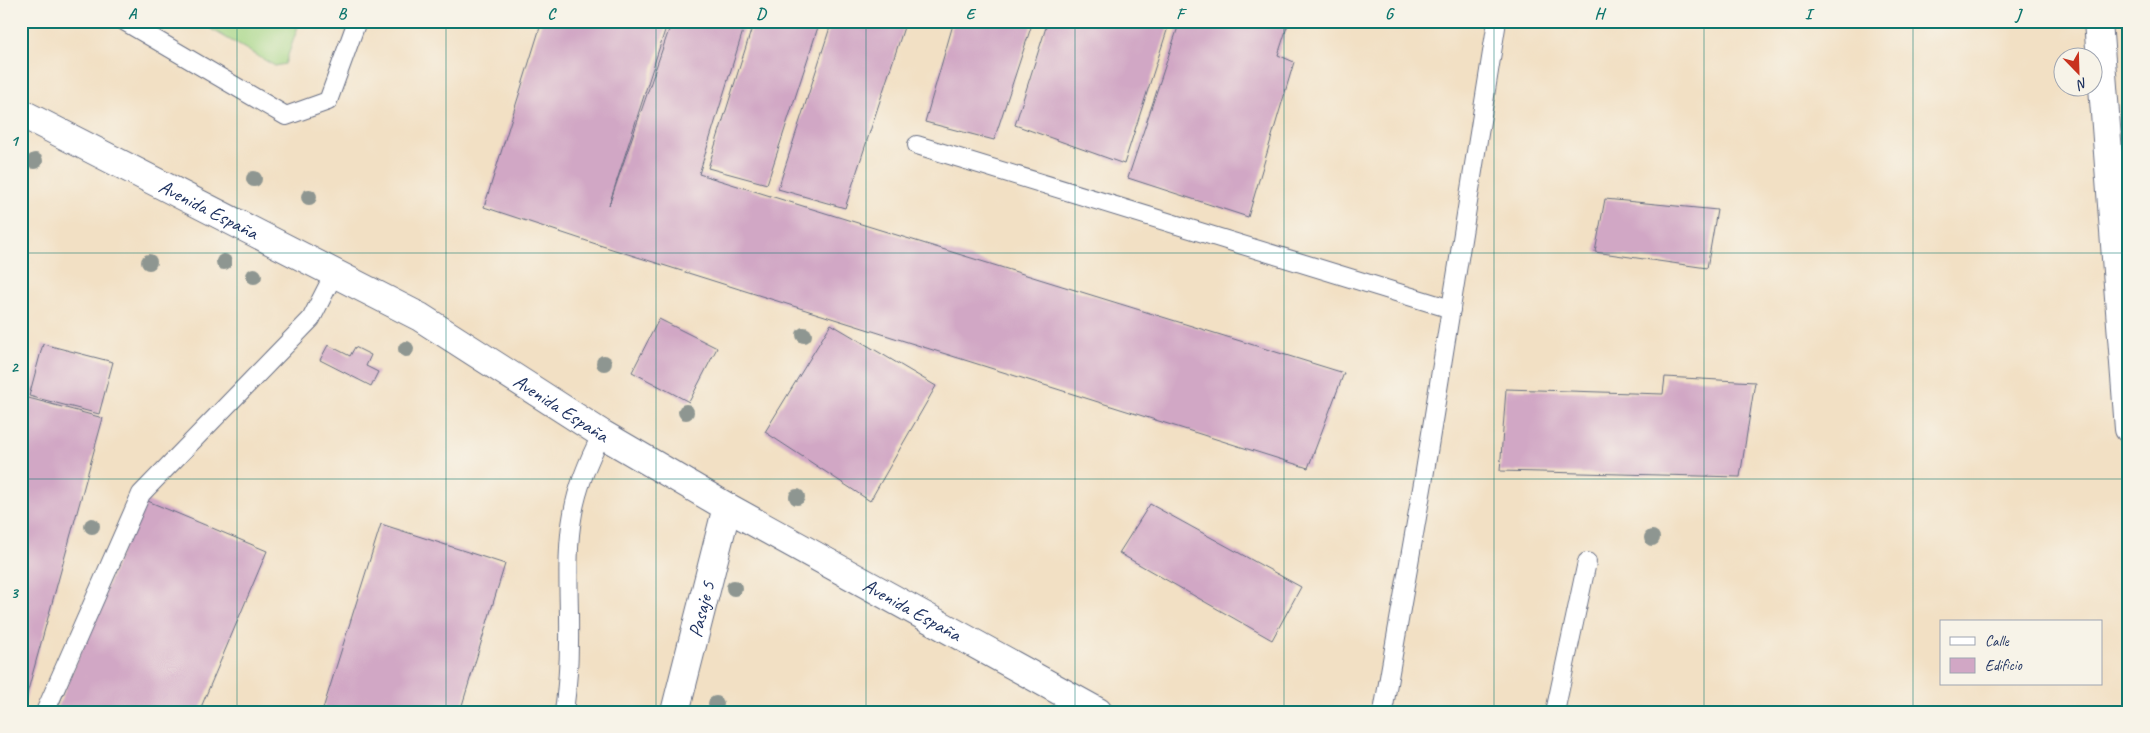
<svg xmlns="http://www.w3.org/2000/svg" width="2150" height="733" viewBox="0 0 2150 733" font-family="Caveat,sans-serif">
<rect width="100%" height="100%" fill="#f7f3e8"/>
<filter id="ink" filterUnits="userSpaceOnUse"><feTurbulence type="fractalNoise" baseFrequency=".02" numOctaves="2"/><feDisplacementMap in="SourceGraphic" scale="10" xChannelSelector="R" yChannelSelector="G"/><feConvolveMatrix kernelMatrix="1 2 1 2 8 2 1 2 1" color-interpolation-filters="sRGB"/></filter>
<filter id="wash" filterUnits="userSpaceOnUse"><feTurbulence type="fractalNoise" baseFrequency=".0096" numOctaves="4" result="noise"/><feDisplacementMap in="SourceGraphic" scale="20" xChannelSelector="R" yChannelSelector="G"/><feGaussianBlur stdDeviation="1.12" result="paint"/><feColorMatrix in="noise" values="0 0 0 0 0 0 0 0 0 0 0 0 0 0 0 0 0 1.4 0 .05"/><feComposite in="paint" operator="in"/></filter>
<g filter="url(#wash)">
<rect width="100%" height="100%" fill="#f2e0c4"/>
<polygon fill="#a4d685" stroke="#608272" points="215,21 300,21 285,64 275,66 211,29"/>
<g id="blocks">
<g fill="#d1a7c5">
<polygon points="542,21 668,21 609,205 672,21 746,21 699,174 1344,373 1308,468 596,244 484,207"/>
<polygon points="754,21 820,21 767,184 708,168"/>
<polygon points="832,21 906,21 845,208 778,189"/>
<polygon points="954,21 1033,21 994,140 925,122"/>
<polygon points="1048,21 1170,21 1124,164 1015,125"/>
<polygon points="1180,21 1289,21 1278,55 1294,62 1248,217 1128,178"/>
<polygon points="1605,199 1717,210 1707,268 1595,252"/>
<polygon points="659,319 717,348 689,402 632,372"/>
<polygon points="831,324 936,386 870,501 765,432"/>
<polygon points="43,344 113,362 99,414 29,396"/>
<polygon points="328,345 350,356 355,347 371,355 366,366 378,372 371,386 320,360"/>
<polygon points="1665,377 1755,382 1740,477 1500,471 1506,389 1663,394"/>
<polygon points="21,396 103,418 22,712 21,712"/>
<polygon points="143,499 267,551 199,712 56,712"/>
<polygon points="1150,504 1301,587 1272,640 1119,553"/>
<polygon points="381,524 505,564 460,712 322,712"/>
</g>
</g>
</g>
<g filter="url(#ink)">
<use href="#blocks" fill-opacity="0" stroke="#666d82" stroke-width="1"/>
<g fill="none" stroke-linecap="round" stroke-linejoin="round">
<g stroke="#666d82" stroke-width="20">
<g id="lane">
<polyline points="124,21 286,116 328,101 357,21"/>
<polyline points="917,145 1451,309"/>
<polyline points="45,712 141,494 311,319 334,274"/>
<path d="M564,712c3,-23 5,-46 5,-69 1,-44 -4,-87 4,-130 5,-29 16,-54 29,-79"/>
<polyline points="1383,712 1424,477 1497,21"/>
<polyline points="1555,712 1587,562"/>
</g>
</g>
<g stroke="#666d82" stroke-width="30">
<g id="street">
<polyline points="2098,21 2129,429"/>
<path id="s1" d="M675,712l52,-205"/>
</g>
</g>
<g stroke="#666d82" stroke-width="30">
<g id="secondary">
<path id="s2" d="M21,113l399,204 182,117 125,73 371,205"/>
</g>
</g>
<use href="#lane" stroke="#fff" stroke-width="18"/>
<use href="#street" stroke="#fff" stroke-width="28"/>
<use href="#secondary" stroke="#fff" stroke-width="28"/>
</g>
<g fill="#8e9691">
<circle cx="35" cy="161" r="8"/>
<circle cx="254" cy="179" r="8"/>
<circle cx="309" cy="197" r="8"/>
<circle cx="149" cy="262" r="8"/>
<circle cx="224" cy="262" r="8"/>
<circle cx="254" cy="276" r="8"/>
<circle cx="804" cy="335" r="8"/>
<circle cx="406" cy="349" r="8"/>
<circle cx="604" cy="363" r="8"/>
<circle cx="686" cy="412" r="8"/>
<circle cx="797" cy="497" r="8"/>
<circle cx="92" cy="526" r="8"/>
<circle cx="1652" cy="538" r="8"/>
<circle cx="734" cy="588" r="8"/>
<circle cx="716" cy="704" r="8"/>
</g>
</g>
<path fill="none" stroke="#0f766e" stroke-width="1" stroke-opacity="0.55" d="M237,21v691M446,21v691M656,21v691M866,21v691M1075,21v691M1284,21v691M1494,21v691M1704,21v691M1913,21v691M21,253h2108M21,479h2108"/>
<g text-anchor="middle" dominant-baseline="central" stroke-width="5" stroke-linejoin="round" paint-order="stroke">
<g font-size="20" fill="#1b2f5e" stroke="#f7f3e8">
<text stroke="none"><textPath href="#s2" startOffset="211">Avenida España</textPath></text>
<text stroke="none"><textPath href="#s2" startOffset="616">Avenida España</textPath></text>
<text stroke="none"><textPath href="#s1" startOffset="106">Pasaje 5</textPath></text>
<text stroke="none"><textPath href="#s2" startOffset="1021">Avenida España</textPath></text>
</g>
</g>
<rect width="2150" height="733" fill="none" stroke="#f7f3e8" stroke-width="55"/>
<rect x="1940" y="620" width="162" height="65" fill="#f7f3e8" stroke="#9fa5b1"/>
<rect x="1950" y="637" width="25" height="8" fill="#ffffff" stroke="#9fa5b1"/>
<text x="1985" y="646" font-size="15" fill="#1b2f5e">Calle</text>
<rect x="1950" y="658" width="25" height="15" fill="#d1a7c5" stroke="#9fa5b1"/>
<text x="1985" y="670" font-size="15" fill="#1b2f5e">Edificio</text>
<g transform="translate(2078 72) rotate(157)"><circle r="24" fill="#f7f3e8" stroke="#9fa5b1"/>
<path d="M0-4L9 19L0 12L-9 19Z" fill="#c8321e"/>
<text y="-8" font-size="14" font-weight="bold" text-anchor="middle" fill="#1b2f5e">N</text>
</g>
<rect x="28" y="28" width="2094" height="678" fill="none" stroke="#0f766e" stroke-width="2"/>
<g font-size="16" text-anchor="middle" font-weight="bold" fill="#0f766e">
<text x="132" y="19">A</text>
<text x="342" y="19">B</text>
<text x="551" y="19">C</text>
<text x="761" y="19">D</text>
<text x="970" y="19">E</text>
<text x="1180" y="19">F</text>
<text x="1389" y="19">G</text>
<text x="1599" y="19">H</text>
<text x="1808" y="19">I</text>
<text x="2018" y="19">J</text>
<text x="14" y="146">1</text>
<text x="14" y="372">2</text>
<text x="14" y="598">3</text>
</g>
</svg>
